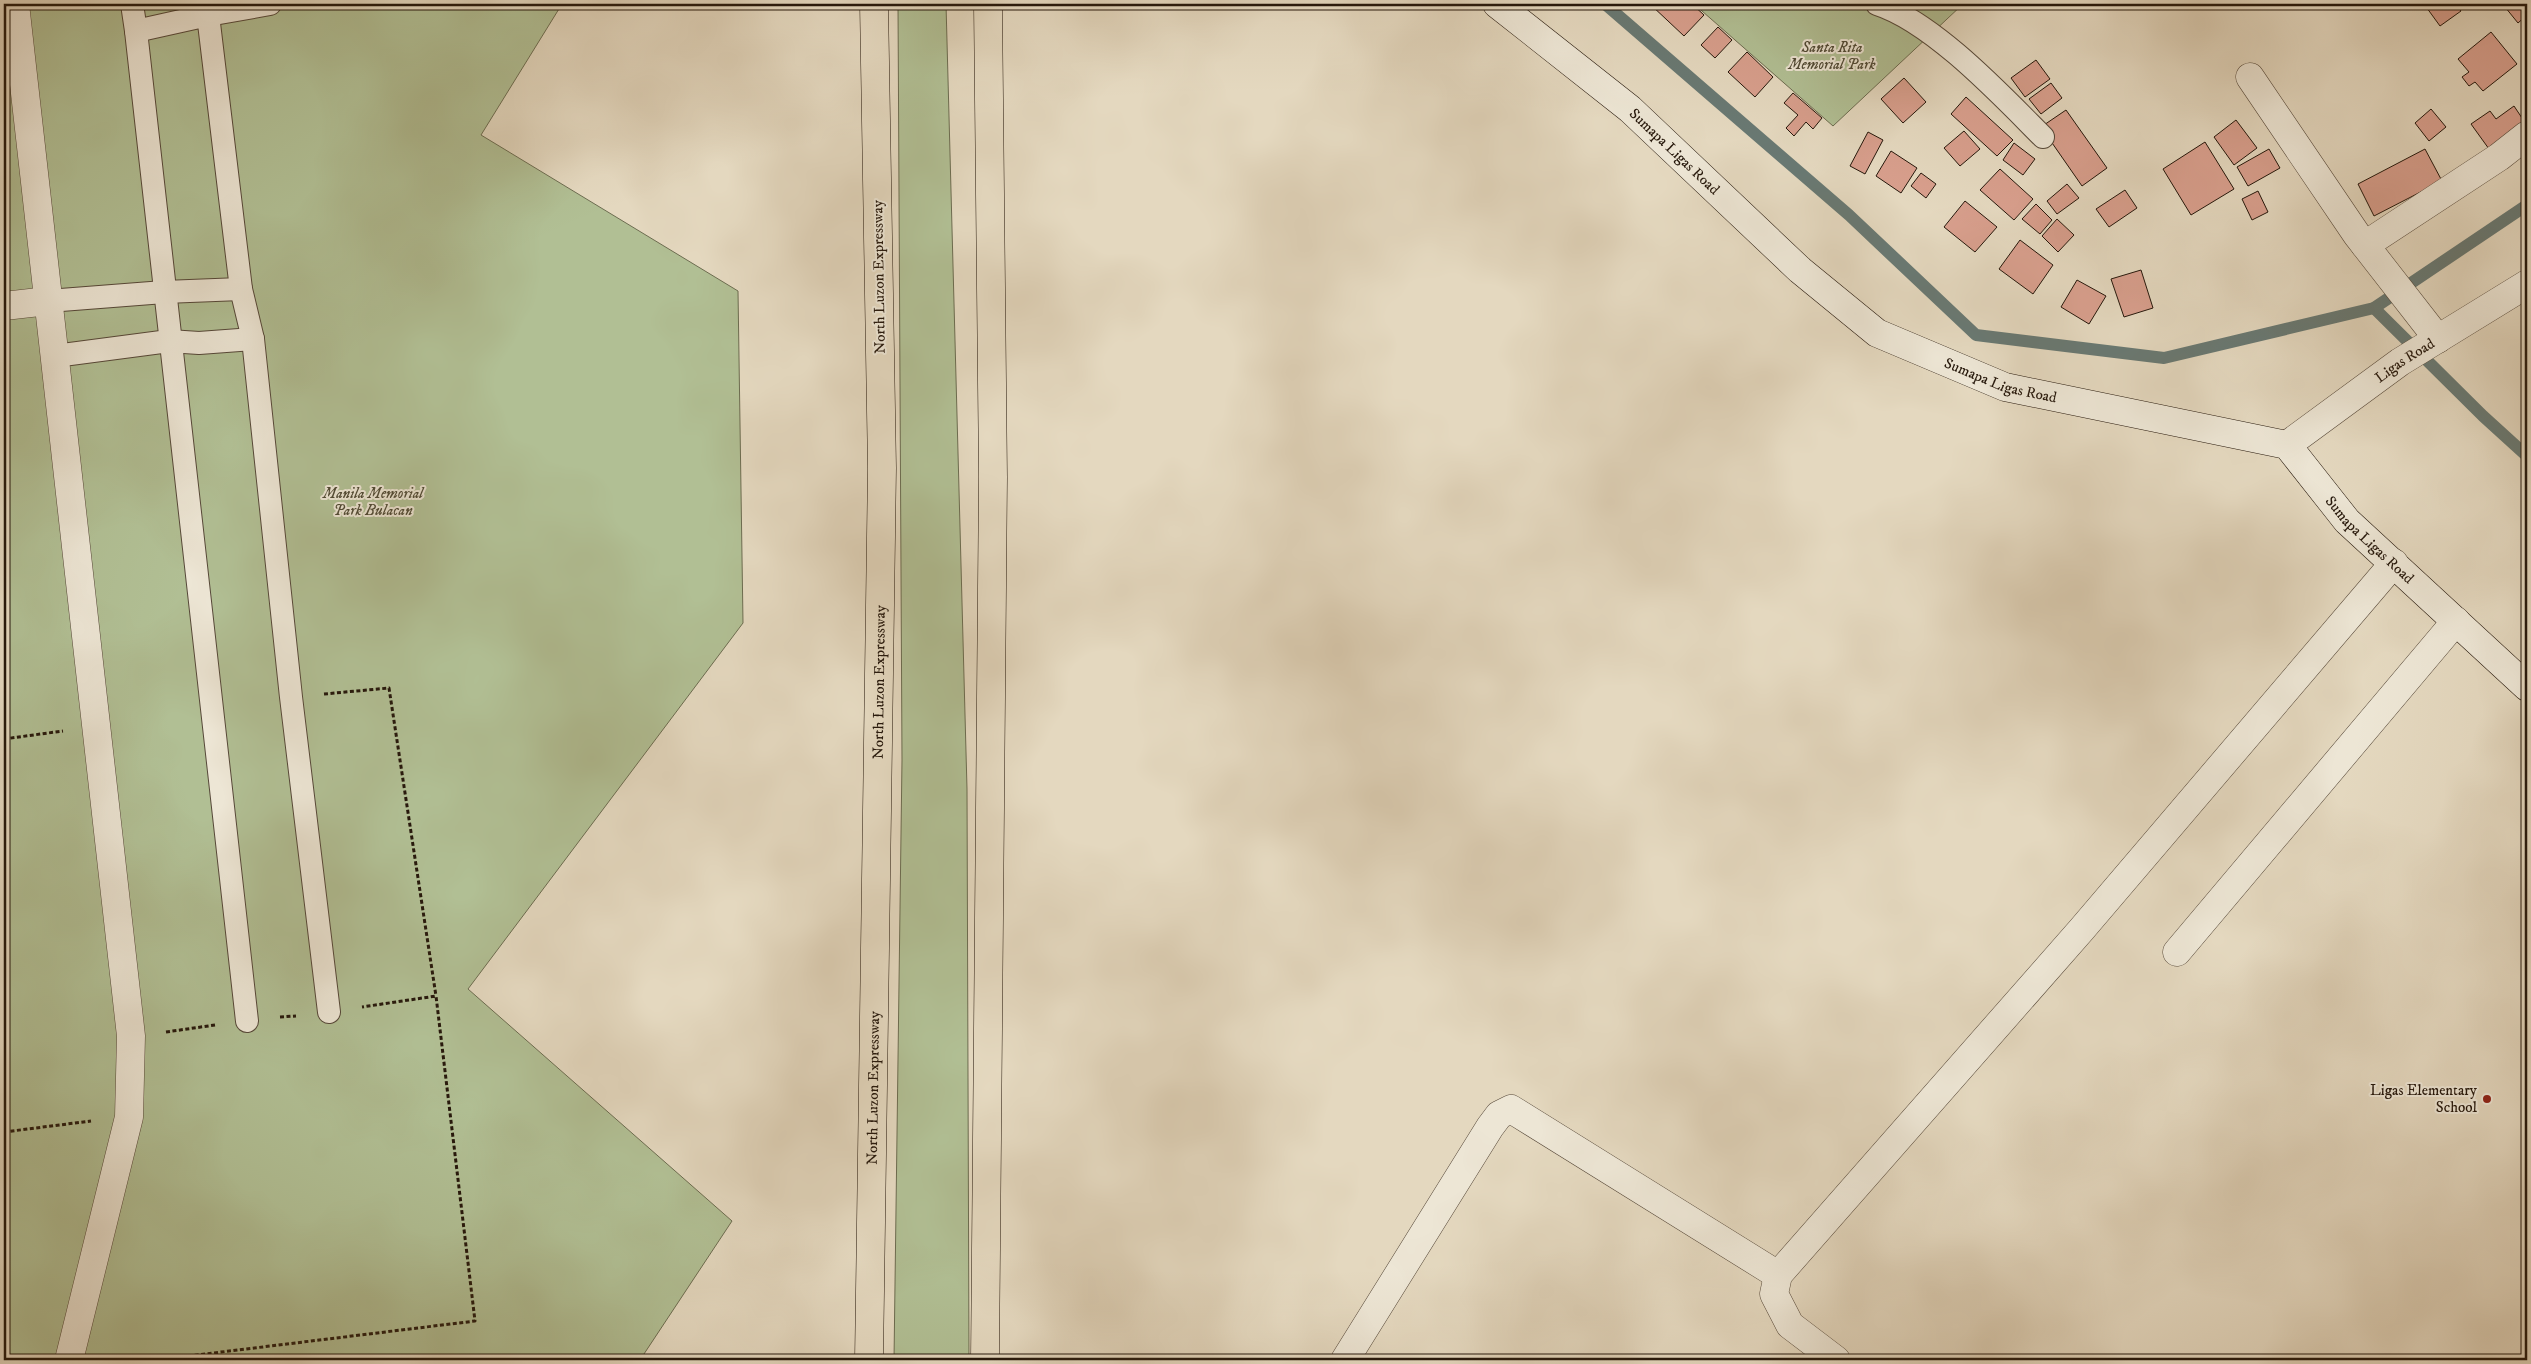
<svg xmlns="http://www.w3.org/2000/svg" width="2531" height="1364" viewBox="0 0 2531 1364" font-family="'IM FELL DW Pica',serif">
<rect width="100%" height="100%" fill="#e4d8bf"/>
<filter id="stains"><feTurbulence type="fractalNoise" baseFrequency=".004" numOctaves="4"/><feColorMatrix values="0 0 0 0 .2 0 0 0 0 .09 0 0 0 0 .02 0 0 0 .5 -.17"/></filter>
<radialGradient id="worn" r=".72"><stop offset=".6" stop-color="#630" stop-opacity="0"/><stop offset="1" stop-color="#630" stop-opacity=".3"/></radialGradient>
<g fill="#b1bf94" stroke="#6c6c50">
<polygon points="4,4 562,4 481,135 738,291 743,623 468,989 732,1221 640,1360 4,1360"/>
<polygon points="898,4 946,4 967,789 969,1360 894,1360 902,760"/>
<polygon points="1694,4 1963,4 1833,126"/>
</g>
<g fill="none" stroke-linecap="round" stroke-linejoin="round">
<g stroke="#697973" stroke-width="12">
<polyline points="1605,4 1849,215 1976,335 2164,358 2374,308 2527,205"/>
<polyline points="2374,308 2483,416 2527,456"/>
</g>
</g>
<g fill="#d89f8d" stroke="#26180c">
<polygon points="1652,4 1692,4 1704,15 1684,36 1651,5"/>
<polygon points="2424,4 2456,4 2461,11 2440,26"/>
<polygon points="2509,4 2527,4 2527,15 2518,23 2505,7"/>
<polygon points="1718,27 1732,40 1715,58 1701,45"/>
<polygon points="2491,32 2517,64 2483,91 2475,82 2469,86 2462,77 2469,72 2458,59"/>
<polygon points="1747,52 1773,77 1755,97 1728,72"/>
<polygon points="2036,60 2050,79 2025,97 2011,78"/>
<polygon points="1904,78 1926,102 1903,123 1881,99"/>
<polygon points="2051,83 2062,98 2041,114 2029,99"/>
<polygon points="1793,93 1822,118 1813,129 1806,122 1794,136 1786,128 1798,115 1784,103"/>
<polygon points="1966,97 2013,140 1997,156 1951,114"/>
<polygon points="2514,106 2526,124 2489,149 2471,124 2490,111 2496,119"/>
<polygon points="2431,109 2446,127 2429,141 2415,123"/>
<polygon points="2066,110 2107,168 2082,186 2041,127"/>
<polygon points="2236,120 2257,148 2234,165 2214,137"/>
<polygon points="1964,131 1980,149 1960,166 1944,148"/>
<polygon points="1868,132 1883,140 1865,174 1850,166"/>
<polygon points="2205,142 2234,189 2191,215 2163,169"/>
<polygon points="2014,143 2035,159 2023,175 2003,160"/>
<polygon points="2269,149 2280,168 2248,186 2237,167"/>
<polygon points="2425,149 2442,181 2374,216 2358,184"/>
<polygon points="1891,151 1917,168 1901,193 1876,176"/>
<polygon points="2000,169 2033,199 2014,220 1980,190"/>
<polygon points="1921,173 1936,184 1926,198 1911,186"/>
<polygon points="2067,184 2079,198 2057,214 2047,201"/>
<polygon points="2125,190 2137,208 2109,227 2096,209"/>
<polygon points="2258,191 2268,212 2252,220 2242,199"/>
<polygon points="1965,201 1997,227 1975,252 1944,227"/>
<polygon points="2036,204 2052,220 2040,234 2022,219"/>
<polygon points="2057,219 2074,235 2058,252 2042,236"/>
<polygon points="2020,240 2053,265 2033,294 1999,269"/>
<polygon points="2141,270 2153,308 2124,317 2111,279"/>
<polygon points="2077,280 2106,296 2089,324 2061,307"/>
</g>
<g fill="none" stroke-linecap="round" stroke-linejoin="round">
<g stroke="#564839" stroke-width="24">
<g id="service">
<polyline points="132,4 136,31 208,15 241,289 253,339 291,697 329,1012"/>
<path d="M1877,4c56,18 124,91 166,133"/>
<polyline points="208,15 270,4"/>
<polyline points="136,31 247,1021"/>
<polyline points="48,301 164,292 241,289"/>
<polyline points="55,356 169,341 199,343 253,339"/>
</g>
</g>
<g stroke="#564839" stroke-width="29">
<g id="minor">
<polyline points="15,4 131,1036 129,1117 69,1360"/>
<polyline points="2250,77 2357,235 2438,339"/>
<polyline points="2365,245 2499,157 2527,135"/>
<polyline points="4,306 48,301"/>
<path id="s1" d="M2287,445l113,-83 127,-78"/>
<polyline points="2177,952 2456,621"/>
<polyline points="1345,1360 1490,1127 1499,1115 1511,1109 1778,1275"/>
<polyline points="1836,1360 1790,1325 1774,1294 1778,1275 2082,929 2394,563"/>
</g>
</g>
<g stroke="#26180c" stroke-width="29">
<g id="secondary">
<path id="s2" d="M1497,4l133,105 170,161 77,63 128,54 282,58 60,76 180,166"/>
</g>
</g>
<g stroke="#26180c" stroke-width="29">
<g id="motorway">
<path id="s3" d="M869,1360l13,-892 -8,-464"/>
<polyline points="985,1360 993,477 988,4"/>
</g>
</g>
<g stroke="#26180c" stroke-width="3" stroke-dasharray="4 2.5" stroke-linecap="butt">
<polyline points="324,694 389,688 436,996"/>
<polyline points="4,739 63,731"/>
<polyline points="280,1017 296,1016"/>
<polyline points="166,1032 215,1025"/>
<polyline points="4,1132 91,1121"/>
<polyline points="156,1360 475,1321 436,996 362,1007"/>
</g>
<use href="#service" stroke="#ede6d5" stroke-width="22"/>
<use href="#minor" stroke="#ede6d5" stroke-width="28"/>
<use href="#secondary" stroke="#ede6d5" stroke-width="28"/>
<use href="#motorway" stroke="#e4d8bf" stroke-width="28"/>
</g>
<circle fill="#8f2418" stroke="#ede6d5" stroke-width="2" cx="2487" cy="1099" r="5"/>
<g text-anchor="middle" dominant-baseline="central" stroke-width="4" stroke-linejoin="round" paint-order="stroke">
<g font-size="15" font-style="italic" fill="#504a35" stroke="#ede6d5">
<text x="1832" y="47">Santa Rita<tspan x="1832" dy="17">Memorial Park</tspan></text>
<text x="373" y="493">Manila Memorial<tspan x="373" dy="17">Park Bulacan</tspan></text>
</g>
<g font-size="15" fill="#26180c" stroke="#ede6d5">
<text stroke="none"><textPath href="#s2" startOffset="231">Sumapa Ligas Road</textPath></text>
<text transform="translate(879 277) rotate(-91)">North Luzon Expressway</text>
<text stroke="none"><textPath href="#s1" startOffset="145">Ligas Road</textPath></text>
<text stroke="none"><textPath href="#s2" startOffset="636">Sumapa Ligas Road</textPath></text>
<text stroke="none"><textPath href="#s2" startOffset="1056">Sumapa Ligas Road</textPath></text>
<text stroke="none"><textPath href="#s3" startOffset="678">North Luzon Expressway</textPath></text>
<text stroke="none"><textPath href="#s3" startOffset="272">North Luzon Expressway</textPath></text>
</g>
<g font-size="15" fill="#26180c" stroke="#ede6d5" text-anchor="end">
<text x="2477" y="1090">Ligas Elementary<tspan x="2477" dy="17">School</tspan></text>
</g>
</g>
<rect width="2531" height="1364" fill="none" stroke="#e4d8bf" stroke-width="20"/>
<rect x="5" y="5" width="2521" height="1354" fill="none" stroke="#26180c" stroke-width="2.5"/>
<rect x="10" y="10" width="2511" height="1344" fill="none" stroke="#26180c"/>
<rect width="100%" height="100%" filter="url(#stains)"/>
<rect width="100%" height="100%" fill="url(#worn)"/>
</svg>
